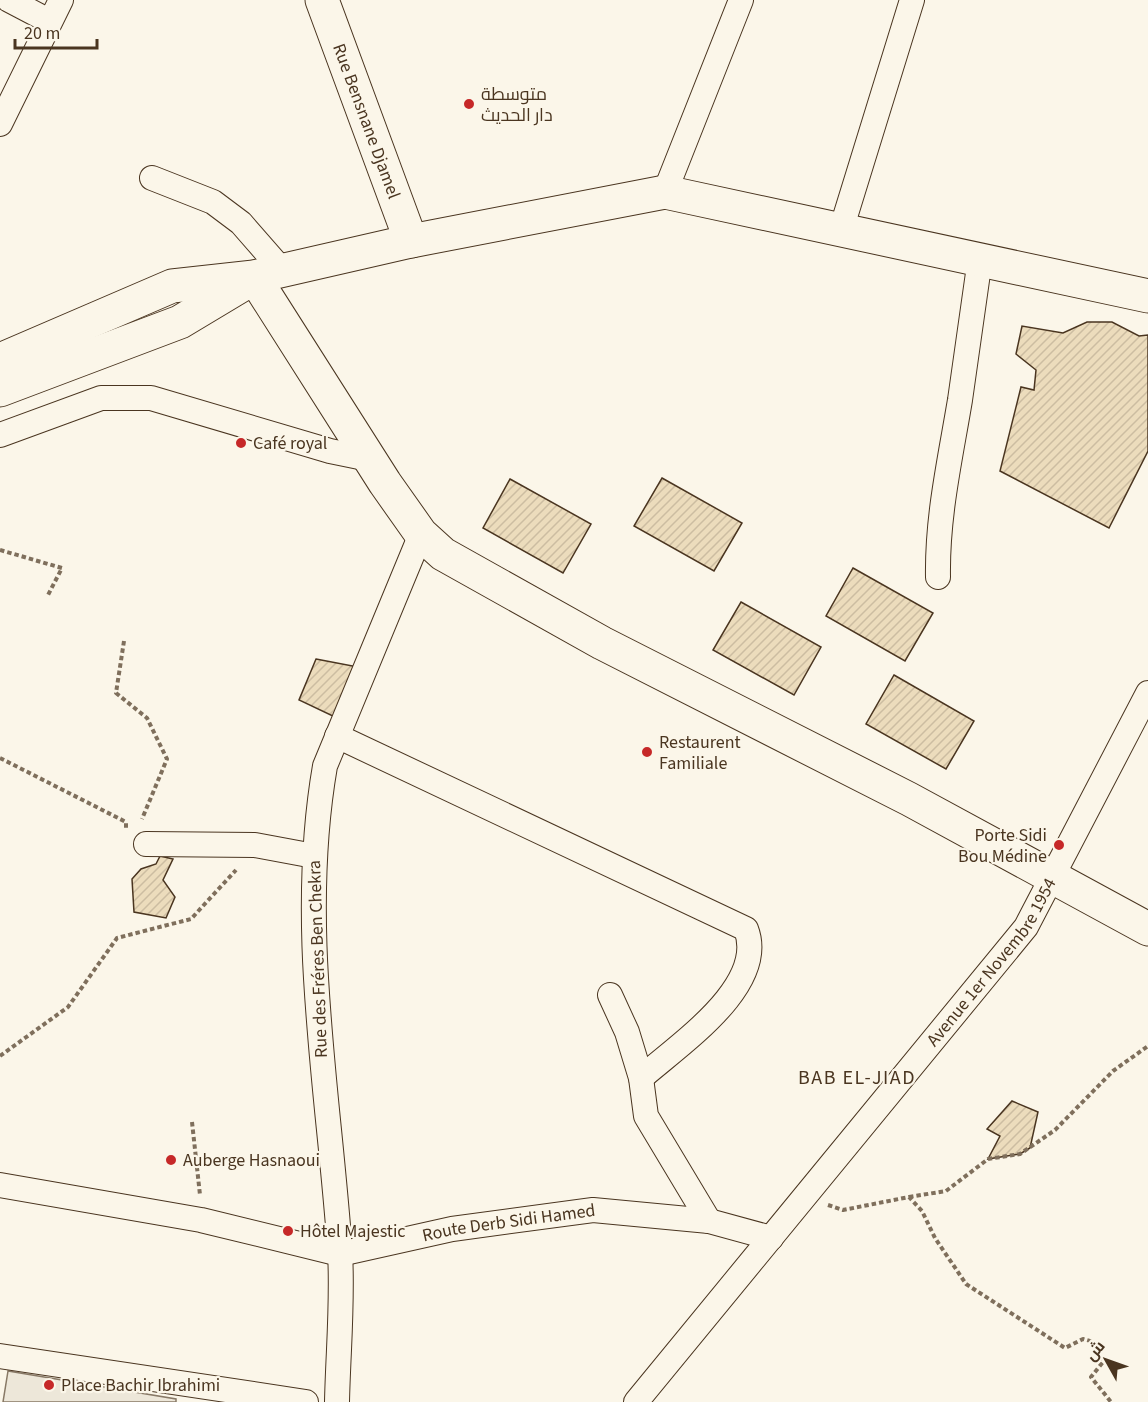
<svg xmlns="http://www.w3.org/2000/svg" width="1148" height="1402" viewBox="0 0 1148 1402" font-family="'Source Sans 3',Cairo,sans-serif">
<defs>
<pattern id="building-hatch" width="6" height="6" patternUnits="userSpaceOnUse" patternTransform="scale(1.5)"><rect width="6" height="6" fill="#ecdcbc"/><path d="M-1 1l2-2M0 6l6-6M5 7l2-2" fill="none" stroke="#ccbda1"/></pattern>
</defs>
<rect width="100%" height="100%" fill="#fbf6e9"/>
<polygon fill="#ede7d9" stroke="#887966" stroke-width="1.5" points="8,1371 176,1399 176,1402 3,1402"/>
<g fill="url(#building-hatch)" stroke="#4a3520" stroke-width="1.5">
<polygon points="1087,322 1112,322 1139,336 1148,335 1148,451 1109,528 1000,471 1021,387 1034,390 1036,370 1016,354 1022,326 1063,333"/>
<polygon points="662,478 742,523 714,571 634,526"/>
<polygon points="510,479 591,524 563,573 483,528"/>
<polygon points="853,568 933,613 905,661 826,616"/>
<polygon points="741,602 821,647 794,695 713,650"/>
<polygon points="316,659 358,667 337,718 299,700"/>
<polygon points="894,675 974,721 946,769 866,724"/>
<polygon points="160,856 173,859 163,880 175,897 166,918 134,912 132,879 141,869 156,864"/>
<polygon points="1012,1101 1038,1112 1030,1148 1020,1154 988,1159 1000,1136 987,1129"/>
</g>
<g fill="none" stroke-linecap="round" stroke-linejoin="round">
<g stroke="#4a3520" stroke-width="26">
<g id="minor">
<polyline points="9,0 49,21"/>
<polyline points="0,124 61,0"/>
<polyline points="152,178 213,202 241,223 282,270"/>
<polyline points="665,192 741,0"/>
<polyline points="841,230 912,0"/>
<polyline points="0,435 101,398 151,398 330,451 369,459"/>
<path d="M938,577c-1,-61 12,-117 22,-177 7,-47 13,-94 20,-141"/>
<path d="M337,736l409,193c22,57 -68,116 -105,149"/>
<polyline points="146,844 255,845 314,856"/>
<polyline points="610,995 627,1032 641,1078 646,1116 709,1221"/>
<path id="s1" d="M0,1185l201,35 139,34 112,-25 141,-19 116,11 62,17"/>
<polyline points="0,1356 306,1402"/>
<path d="M337,1402c1,-49 6,-101 3,-150 -11,-161 -43,-325 -15,-486l96,-232"/>
<path id="s2" d="M636,1402l390,-475 122,-234"/>
</g>
</g>
<g stroke="#4a3520" stroke-width="35">
<g id="secondary">
<path id="s3" d="M322,0l89,241"/>
<polyline points="254,277 385,483 421,534 443,554 602,643 909,799 1148,929"/>
</g>
</g>
<g stroke="#4a3520" stroke-width="35">
<g id="primary">
<polyline points="0,360 172,286 254,277 411,241 665,192 1148,296"/>
<polyline points="0,390 180,322 245,283"/>
</g>
</g>
<g stroke="#7f6f5c" stroke-width="4" stroke-dasharray="4.5 3" stroke-linecap="butt">
<polyline points="0,550 62,568 48,595"/>
<polyline points="124,641 116,693 147,718 167,759 142,819"/>
<polyline points="0,758 126,822 126,830"/>
<polyline points="0,1056 68,1007 117,938 191,919 236,870"/>
<polyline points="192,1122 200,1195"/>
<polyline points="909,1197 946,1191 988,1159 1020,1154 1055,1130 1113,1071 1148,1046"/>
<polyline points="828,1205 843,1210 909,1197 922,1211 935,1238 966,1284 1065,1348 1083,1339 1094,1342 1103,1362 1091,1377 1111,1402"/>
</g>
<use href="#minor" stroke="#fbf6e9" stroke-width="24"/>
<use href="#secondary" stroke="#fbf6e9" stroke-width="33"/>
<use href="#primary" stroke="#fbf6e9" stroke-width="33"/>
</g>
<g fill="#c62828" stroke="#fbf6e9" stroke-width="2">
<circle cx="469" cy="104" r="6"/>
<circle cx="241" cy="443" r="6"/>
<circle cx="647" cy="752" r="6"/>
<circle cx="1059" cy="845" r="6"/>
<circle cx="171" cy="1160" r="6"/>
<circle cx="288" cy="1231" r="6"/>
<circle cx="49" cy="1385" r="6"/>
</g>
<g text-anchor="middle" dominant-baseline="central" stroke-width="4.5" stroke-linejoin="round" paint-order="stroke">
<g font-size="18" fill="#4a3520" stroke="#fbf6e9" text-anchor="start">
<text x="481" y="94">متوسطة<tspan x="481" dy="21">دار الحديث</tspan></text>
<text x="253" y="443">Café royal</text>
<text x="659" y="742">Restaurent<tspan x="659" dy="21">Familiale</tspan></text>
<text x="1047" y="835" text-anchor="end">Porte Sidi<tspan x="1047" dy="21">Bou Médine</tspan></text>
<text x="183" y="1160">Auberge Hasnaoui</text>
<text x="300" y="1231">Hôtel Majestic</text>
<text x="61" y="1385">Place Bachir Ibrahimi</text>
</g>
<g font-size="18" fill="#4a3520" stroke="#fbf6e9">
<text stroke="none"><textPath href="#s3" startOffset="129">Rue Bensnane Djamel</textPath></text>
<text transform="translate(318 959) rotate(-92)">Rue des Fréres Ben Chekra</text>
<text stroke="none"><textPath href="#s2" startOffset="566">Avenue 1er Novembre 1954</textPath></text>
<text stroke="none"><textPath href="#s1" startOffset="519">Route Derb Sidi Hamed</textPath></text>
</g>
<g font-size="20" letter-spacing="1.5" fill="#4a3520" stroke="#fbf6e9">
<text x="857" y="1078">BAB EL-JIAD</text>
</g>
</g>
<g transform="translate(1106 1360) rotate(310)" stroke="#fbf6e9" stroke-width="4.5" paint-order="stroke">
<path d="M0-4.5L10 22L0 15L-10 22Z" fill="#4a3520"/>
<text y="-9" font-size="16" font-weight="bold" text-anchor="middle" fill="#4a3520">ش</text>
</g>
<path d="M15 39v9h82v-9" fill="none" stroke="#4a3520" stroke-width="3"/>
<text x="24" y="39" font-size="18" fill="#4a3520" stroke="#fbf6e9" stroke-width="4.5" paint-order="stroke">20 m</text>
</svg>
